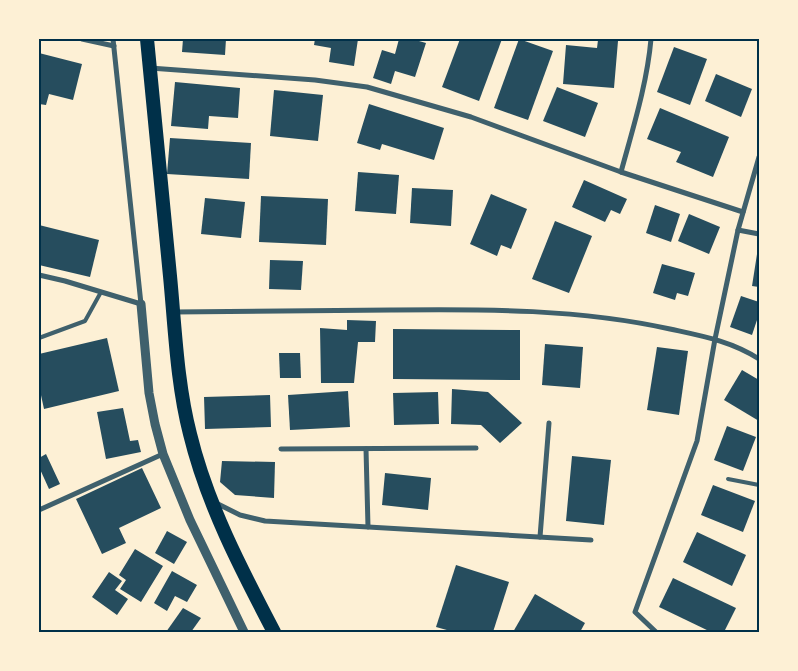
<svg xmlns="http://www.w3.org/2000/svg" width="798" height="671" viewBox="0 0 798 671" font-family="'Noto Sans',sans-serif">
<rect width="100%" height="100%" fill="#fdf0d5"/>
<g fill="#264d5e">
<polygon points="183,39 226,39 225,55 182,52"/>
<polygon points="315,39 358,39 354,66 329,62 331,48 314,45"/>
<polygon points="399,39 412,39 426,43 415,77 395,71 391,84 373,78 382,50 395,54"/>
<polygon points="460,39 502,39 479,101 442,87"/>
<polygon points="519,39 553,51 528,120 494,108"/>
<polygon points="598,40 618,41 614,88 563,84 566,45 597,48"/>
<polygon points="674,47 707,59 690,105 657,92"/>
<polygon points="39,53 82,64 73,100 49,94 46,105 39,104"/>
<polygon points="716,74 752,89 741,117 705,101"/>
<polygon points="175,82 240,88 238,118 209,116 208,129 171,126"/>
<polygon points="557,87 598,103 585,137 543,121"/>
<polygon points="274,90 323,95 318,141 270,136"/>
<polygon points="369,104 444,128 434,160 382,144 380,150 357,143"/>
<polygon points="660,108 729,137 713,177 676,162 681,152 647,139"/>
<polygon points="170,138 251,143 249,179 167,174"/>
<polygon points="358,172 399,175 396,214 355,211"/>
<polygon points="584,180 627,199 620,214 611,210 605,222 572,207"/>
<polygon points="412,188 453,190 451,226 410,223"/>
<polygon points="491,194 527,209 511,249 501,245 497,256 470,244"/>
<polygon points="261,196 328,199 326,245 259,242"/>
<polygon points="205,198 245,202 241,238 201,234"/>
<polygon points="655,205 680,214 671,242 646,233"/>
<polygon points="689,214 720,227 709,254 678,241"/>
<polygon points="555,221 592,236 569,293 532,279"/>
<polygon points="39,225 99,240 90,277 39,265"/>
<polygon points="757,254 759,254 759,287 752,286"/>
<polygon points="270,260 303,261 301,290 269,289"/>
<polygon points="662,264 695,273 688,296 677,293 675,300 653,293"/>
<polygon points="741,296 759,302 759,314 752,335 730,327"/>
<polygon points="347,320 376,321 375,342 358,342 354,383 321,383 320,328 347,330"/>
<polygon points="393,329 520,330 520,380 393,379"/>
<polygon points="107,338 119,391 44,409 39,386 39,354"/>
<polygon points="545,344 583,347 580,388 542,385"/>
<polygon points="657,347 688,351 679,415 647,410"/>
<polygon points="279,353 300,353 301,378 280,378"/>
<polygon points="742,370 759,380 759,421 724,400"/>
<polygon points="452,389 488,392 522,423 500,443 481,425 451,424"/>
<polygon points="348,391 350,427 290,430 288,395"/>
<polygon points="438,392 439,424 394,425 393,393"/>
<polygon points="270,395 271,427 205,429 204,397"/>
<polygon points="123,408 130,441 138,440 141,452 106,459 97,412"/>
<polygon points="727,426 756,437 743,471 714,460"/>
<polygon points="46,454 60,484 49,489 39,467 39,458"/>
<polygon points="572,456 611,460 604,525 566,521"/>
<polygon points="222,461 275,462 274,498 235,495 220,482"/>
<polygon points="142,468 161,508 119,528 126,543 102,554 76,499"/>
<polygon points="385,473 431,478 428,510 382,505"/>
<polygon points="713,485 755,501 743,532 701,515"/>
<polygon points="167,531 187,542 174,564 155,553"/>
<polygon points="697,532 746,555 732,586 683,562"/>
<polygon points="135,549 163,566 141,602 120,589 126,580 119,575"/>
<polygon points="456,565 509,582 493,632 454,632 436,627"/>
<polygon points="172,571 197,585 187,602 175,596 167,611 154,603"/>
<polygon points="109,572 122,581 115,590 128,599 117,615 92,597"/>
<polygon points="673,578 736,608 724,632 711,632 659,607"/>
<polygon points="535,594 585,623 580,632 513,632"/>
<polygon points="183,608 201,618 191,632 166,632"/>
</g>
<g fill="none" stroke-linecap="round" stroke-linejoin="round">
<g stroke="#3f606c" stroke-width="4">
<polyline points="39,338 85,321 101,292"/>
<polyline points="728,479 759,485"/>
</g>
<g stroke="#3f606c" stroke-width="5">
<polyline points="82,39 114,46"/>
<polyline points="150,68 315,80 367,87 471,117 621,172 743,212"/>
<path d="M621,172c12,-44 26,-88 30,-133"/>
<polyline points="738,230 759,234"/>
<polyline points="39,275 65,281 141,304 113,39"/>
<path d="M174,312c74,-1 147,-1 220,-2 93,-1 185,-1 276,19 32,7 61,12 89,30"/>
<polyline points="281,449 476,448"/>
<polyline points="366,449 368,527"/>
<polyline points="216,503 240,515 265,521 591,540"/>
<polyline points="39,510 163,454"/>
<polyline points="540,537 549,423"/>
<polyline points="656,632 635,612 697,441 715,339 738,230 759,157"/>
</g>
<polyline stroke="#3f606c" stroke-width="9" points="141,304 149,393 155,424 163,454 190,520 244,632"/>
<path stroke="#003049" stroke-width="14" d="M147,39c7,79 15,158 23,237 5,52 7,108 20,158 17,70 51,135 84,198"/>
</g>
<rect width="798" height="671" fill="none" stroke="#fdf0d5" stroke-width="80"/>
<rect x="40" y="40" width="718" height="591" fill="none" stroke="#003049" stroke-width="2"/>
</svg>
